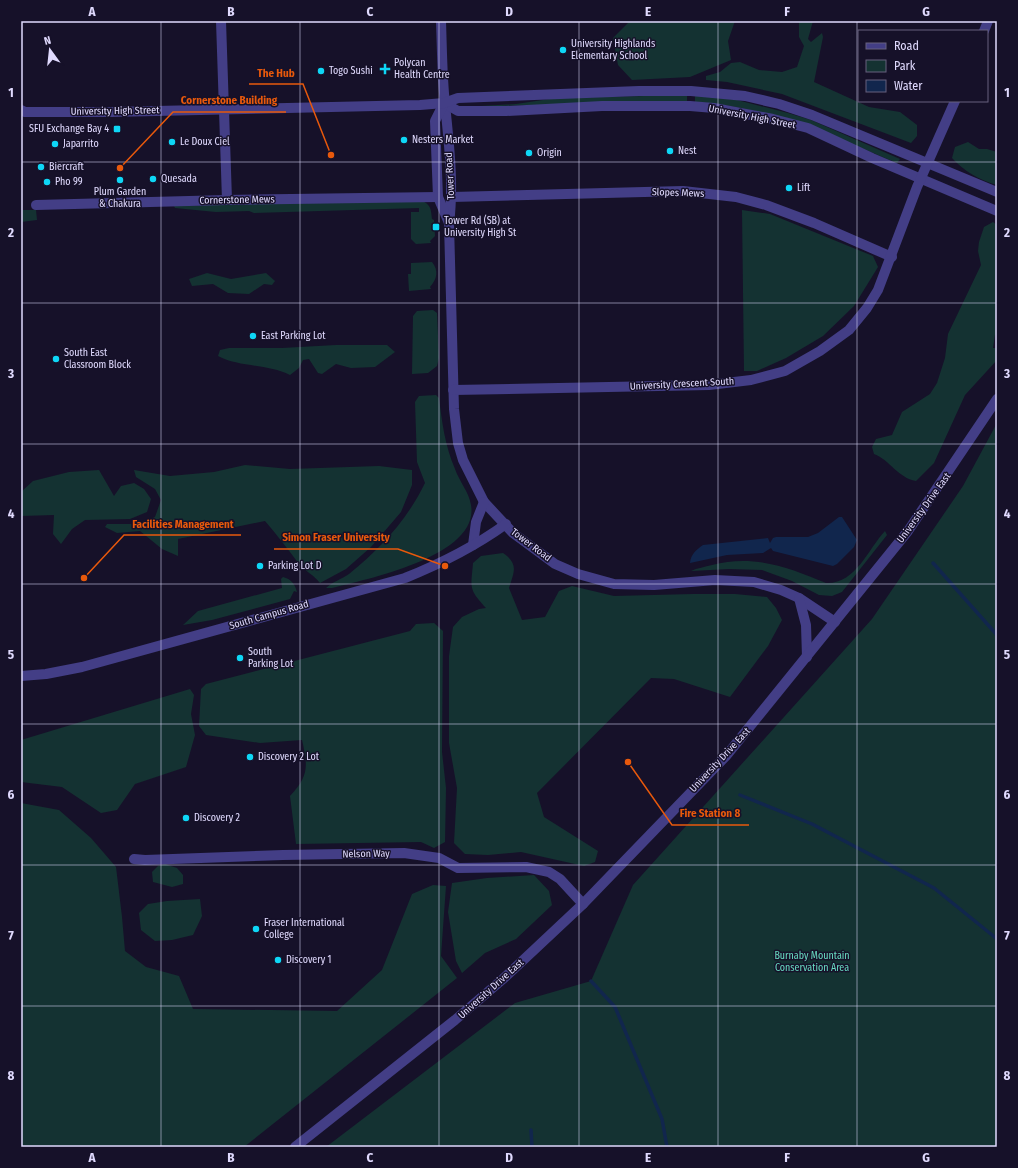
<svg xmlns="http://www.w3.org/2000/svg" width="1018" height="1168" viewBox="0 0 1018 1168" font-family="'Fira Sans Condensed',sans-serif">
<rect width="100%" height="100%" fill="#161129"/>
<g fill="#143232">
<polygon points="630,21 735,21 728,41 731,60 690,77 632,80 618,65 613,38"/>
<polygon points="799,21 813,21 808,39 811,42 822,33 823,37 814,82 869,107 900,112 917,125 917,136 911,143 782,94 727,82 706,80 706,76 720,72 731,63 740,62 759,70 782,72 797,67 804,46 799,37"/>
<polygon points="687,95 687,101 464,107 516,104 556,98"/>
<path d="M695,95l42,5 51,13 23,7 89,39 -3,4c-66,-28 -130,-57 -202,-61z"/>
<path d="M968,142l11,7h8l10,3v33c-18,-5 -33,-14 -45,-27l3,-11z"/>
<path d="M420,200c11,4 11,9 12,19l2,1 1,16 -5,5 1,2 -15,1 -5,-5v-27h8v-4l-165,5 -5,-2 -33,1 -41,-4 -1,-2z"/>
<polygon points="21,210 36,210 37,220 21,222"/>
<polygon points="742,210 770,214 873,256 878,267 854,306 823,336 786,358 757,371 744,371"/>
<path d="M993,222l4,3v109l-2,1 -2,13h4v12l-32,35 -31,68 -18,18c-18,-3 -26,-21 -42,-27l-2,-7 4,-8 16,-4 10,-23 28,-18 7,-11 8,-25 3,-24 33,-69 -3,-14 1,-9 5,-15z"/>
<path d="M432,262c7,9 5,17 -2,25l1,2 -22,2 -1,-17h3v-11z"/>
<polygon points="207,273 231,279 266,273 275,281 272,285 264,284 249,294 228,293 213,284 192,286 189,279"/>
<polygon points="433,310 437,313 439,358 437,366 428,373 412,374 413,316 417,311"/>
<path d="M336,345h51l8,7 -20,15 -24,1 -15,-4 -14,10 -4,-1 -9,-14 -6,1 -4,8 -9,7c-22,-11 -52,-8 -72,-19l2,-6 9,-2h53z"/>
<path d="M436,395l3,3c3,24 6,48 16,71 4,12 14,23 16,36 9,51 -104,74 -139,83h-6c6,-6 16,-9 23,-14 32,-26 58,-54 76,-91l-8,-21 -2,-60 4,-6z"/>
<polygon points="997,423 997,1147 326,1147 515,1003 591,981 633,885 872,619 963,486"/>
<path d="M245,465l45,4 89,-3 33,4v15l-11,27 -30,35 -25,22 -26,14c-6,-8 -15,-12 -21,-19 -11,-15 -22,-29 -34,-43l-87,18v17l-16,-7 -22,-18 -23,2 -12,-6 2,-3h34l14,-7 6,-17 -6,-11 -19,-12 -2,-7 36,6 44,-4z"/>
<polygon points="99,470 114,496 121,486 134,483 144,489 151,499 147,512 130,519 85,520 72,529 61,544 53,534 54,515 21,516 21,492 33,481 69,472"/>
<path d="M885,531l2,4 -45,57 -10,4 -13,-1 -27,-14 -30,-11 -33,-1 -38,2c6,-3 14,-4 21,-6 41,-11 76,2 114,18 30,1 42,-34 59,-52z"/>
<path d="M503,553c16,11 11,19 6,35l13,32 23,-3 14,-26 13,-5 42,10 79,-2h42l32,3 9,11 6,12 -14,26 -38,51 -56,-18 -23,-1 -114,115 7,24 54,34 -3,11 -11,4 -63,-14 -33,3 -23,-1 -11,-11 3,-55 -8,-45v-87l4,-29 9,-10 17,-8 7,-1c-18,-20 -15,-19 -13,-45l8,-7z"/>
<path d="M283,577c8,2 12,7 14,15l-3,-1 -4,8 -78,21 -29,5 15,-14 84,-23 -1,-9z"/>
<path d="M434,623l9,8 -1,121 4,36 -1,54 -11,6 -13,-6 -125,2 -6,-48c19,-20 18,-30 12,-56l-42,3 -54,-8 -7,-9 2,-37 5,-5 204,-53 6,-7z"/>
<polygon points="190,689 194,695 191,714 195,735 186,767 135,784 117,810 101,813 62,787 21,782 21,740"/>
<polygon points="21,803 59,810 91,838 116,867 122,917 125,951 146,967 179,976 193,1009 337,1011 382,970 412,894 433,885 446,886 441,956 457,978 244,1147 21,1147"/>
<polygon points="165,864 177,868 183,875 183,884 172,887 153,882 152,872 158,866"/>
<polygon points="534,875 549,891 552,905 516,939 485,953 462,973 456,961 448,912 452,883 487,878"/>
<polygon points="200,899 202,916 193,935 172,940 155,941 141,930 139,913 148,904 167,901"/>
</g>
<path fill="#11264d" d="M839,517h3l15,23 -3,7 -17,17 -4,2 -60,-15 -2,-3 -8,5 -36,2 -37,8c1,-9 6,-13 13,-18l65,-7 2,5 3,-5 3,-1h32l10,-4z"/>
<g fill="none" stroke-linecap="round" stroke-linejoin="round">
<g stroke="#11264d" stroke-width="3.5">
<polyline points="933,563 997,635"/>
<polyline points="740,795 812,824 934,888 997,939"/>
<polyline points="591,981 615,1007 662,1119 667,1147"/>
<polyline points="531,1130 532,1147"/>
</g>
<g stroke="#433e86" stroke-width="10">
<polyline points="221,21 227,200"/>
<path d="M441,21c1,27 1,56 4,83 4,40 9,80 4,120l5,185 4,34 5,17 21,42 29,31 42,31 23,10 36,10 40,1 61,-5 39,2 27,8 18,8 36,24"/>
<polyline points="984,31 988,21"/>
<polyline points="444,103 458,111 506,111 602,106 690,106 714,108 773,119 808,128 872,158 997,211"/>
<polyline points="444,103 435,121 438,197 449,223"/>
<polyline points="21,110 25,112 111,112 420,105 444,103 458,98 639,91 691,91 745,96 779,104 812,115 997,192"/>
<polyline points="452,197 683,191 736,197 766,205 814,223 892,257"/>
<polyline points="36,205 227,200 438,197"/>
<polyline points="453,390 709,385 751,380 785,371 820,351 849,330 867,308 878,290 917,187 955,101"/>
<polyline points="473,545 476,522 484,502"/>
<polyline points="799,598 806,625 807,657"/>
<path d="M21,676l25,-2 36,-7 323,-89c35,-14 69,-31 101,-54"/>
<polyline points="134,859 145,860 283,855 404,853 439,858 458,868 526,867 549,872 560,879 583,904"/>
<polyline points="295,1147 455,1020 503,979 583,904 726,756 908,531 997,399"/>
</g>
</g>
<path fill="none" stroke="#e0dafe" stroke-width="1" stroke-opacity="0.55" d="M161,21v1126M300,21v1126M439,21v1126M579,21v1126M718,21v1126M857,21v1126M21,162h976M21,303h976M21,444h976M21,584h976M21,724h976M21,865h976M21,1006h976"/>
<g fill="#0ed7f6" stroke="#161129" stroke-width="1.5">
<circle cx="563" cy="50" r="4"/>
<path d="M383 63h4v4h4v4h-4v4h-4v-4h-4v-4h4z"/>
<circle cx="321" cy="71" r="4"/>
<rect x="113" y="125" width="8" height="8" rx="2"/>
<circle cx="404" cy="140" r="4"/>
<circle cx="172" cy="142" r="4"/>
<circle cx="55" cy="144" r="4"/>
<circle cx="670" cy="151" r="4"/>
<circle cx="529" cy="153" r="4"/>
<circle cx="41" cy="167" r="4"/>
<circle cx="153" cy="179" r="4"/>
<circle cx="120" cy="180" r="4"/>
<circle cx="47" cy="182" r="4"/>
<circle cx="789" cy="188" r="4"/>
<rect x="432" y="223" width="8" height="8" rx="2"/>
<circle cx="253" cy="336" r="4"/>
<circle cx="56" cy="359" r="4"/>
<circle cx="260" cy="566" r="4"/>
<circle cx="240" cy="658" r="4"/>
<circle cx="250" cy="757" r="4"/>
<circle cx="186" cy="818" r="4"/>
<circle cx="256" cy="929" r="4"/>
<circle cx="278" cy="960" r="4"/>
</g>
<g text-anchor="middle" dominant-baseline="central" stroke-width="3" stroke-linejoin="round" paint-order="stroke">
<g font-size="10" fill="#e0dafe" stroke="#161129" text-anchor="start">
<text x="571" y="44">University Highlands<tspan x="571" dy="12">Elementary School</tspan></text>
<text x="394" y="63">Polycan<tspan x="394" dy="12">Health Centre</tspan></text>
<text x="329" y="71">Togo Sushi</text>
<text x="109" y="129" text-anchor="end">SFU Exchange Bay 4</text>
<text x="412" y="140">Nesters Market</text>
<text x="180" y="142">Le Doux Ciel</text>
<text x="63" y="144">Japarrito</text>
<text x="678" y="151">Nest</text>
<text x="537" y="153">Origin</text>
<text x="49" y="167">Biercraft</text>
<text x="161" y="179">Quesada</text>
<text x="55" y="182">Pho 99</text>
<text x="797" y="188">Lift</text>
<text x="120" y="192" text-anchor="middle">Plum Garden<tspan x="120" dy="12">&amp; Chakura</tspan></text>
<text x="444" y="221">Tower Rd (SB) at<tspan x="444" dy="12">University High St</tspan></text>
<text x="261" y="336">East Parking Lot</text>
<text x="64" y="353">South East<tspan x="64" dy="12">Classroom Block</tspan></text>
<text x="268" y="566">Parking Lot D</text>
<text x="248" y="652">South<tspan x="248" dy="12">Parking Lot</tspan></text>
<text x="258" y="757">Discovery 2 Lot</text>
<text x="194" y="818">Discovery 2</text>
<text x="264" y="923">Fraser International<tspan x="264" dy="12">College</tspan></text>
<text x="286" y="960">Discovery 1</text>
</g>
<g font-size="10" fill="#e0dafe" stroke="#161129">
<text transform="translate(115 111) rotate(-1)">University High Street</text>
<text transform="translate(752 117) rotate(11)">University High Street</text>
<text transform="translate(450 176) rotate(-93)">Tower Road</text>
<text transform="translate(678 193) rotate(2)">Slopes Mews</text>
<text transform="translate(237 200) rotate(-1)">Cornerstone Mews</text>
<text transform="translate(682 384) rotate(-3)">University Crescent South</text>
<text transform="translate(924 508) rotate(-54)">University Drive East</text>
<text transform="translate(531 545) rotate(37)">Tower Road</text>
<text transform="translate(269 615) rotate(-16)">South Campus Road</text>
<text transform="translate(720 760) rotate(-47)">University Drive East</text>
<text transform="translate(366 854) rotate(-1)">Nelson Way</text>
<text transform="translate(491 989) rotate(-42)">University Drive East</text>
</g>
<g font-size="10" fill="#68dcc3" stroke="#161129">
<text x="812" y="956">Burnaby Mountain<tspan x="812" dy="12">Conservation Area</tspan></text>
</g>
</g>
<path fill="none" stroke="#e8590c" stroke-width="1.5" d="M331 155L303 84H249M120 168L173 112H286M84 578L124 535H241M445 566L398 549H274M628 762L672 825H749"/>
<g fill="#e8590c" stroke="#161129" stroke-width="1.5">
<circle cx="331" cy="155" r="4"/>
<circle cx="120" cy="168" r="4"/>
<circle cx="84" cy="578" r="4"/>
<circle cx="445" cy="566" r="4"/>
<circle cx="628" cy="762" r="4"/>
</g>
<g font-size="11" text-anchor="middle" font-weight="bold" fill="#e8590c" stroke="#161129" stroke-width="3" stroke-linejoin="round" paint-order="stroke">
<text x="276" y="77">The Hub</text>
<text x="229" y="104">Cornerstone Building</text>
<text x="183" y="528">Facilities Management</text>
<text x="336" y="541">Simon Fraser University</text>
<text x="710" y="817">Fire Station 8</text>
</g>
<rect width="1018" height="1168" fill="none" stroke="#161129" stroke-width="44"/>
<rect x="858" y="30" width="130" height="72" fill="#161129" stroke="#67617e"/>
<rect x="866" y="43" width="20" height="6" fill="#433e86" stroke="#67617e"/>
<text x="894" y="50" font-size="12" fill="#e0dafe">Road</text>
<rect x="866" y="60" width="20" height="12" fill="#143232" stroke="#67617e"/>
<text x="894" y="70" font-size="12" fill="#e0dafe">Park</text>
<rect x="866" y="80" width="20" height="12" fill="#11264d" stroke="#67617e"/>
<text x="894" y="90" font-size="12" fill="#e0dafe">Water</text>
<g transform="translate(50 50) rotate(345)" stroke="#161129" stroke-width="3" paint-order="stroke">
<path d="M0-3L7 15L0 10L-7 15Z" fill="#e0dafe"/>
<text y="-6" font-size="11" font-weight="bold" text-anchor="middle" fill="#e0dafe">N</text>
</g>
<rect x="22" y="22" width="974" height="1124" fill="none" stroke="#e0dafe" stroke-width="1.5"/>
<g font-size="13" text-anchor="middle" font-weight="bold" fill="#e0dafe">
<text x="92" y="16">A</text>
<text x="231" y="16">B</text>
<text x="370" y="16">C</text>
<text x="509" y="16">D</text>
<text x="648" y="16">E</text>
<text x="787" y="16">F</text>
<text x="926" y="16">G</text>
<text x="11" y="97">1</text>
<text x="1007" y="97">1</text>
<text x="11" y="237">2</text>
<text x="1007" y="237">2</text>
<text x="11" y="378">3</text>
<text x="1007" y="378">3</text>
<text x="11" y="518">4</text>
<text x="1007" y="518">4</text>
<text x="11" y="659">5</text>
<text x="1007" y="659">5</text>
<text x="11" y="799">6</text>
<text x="1007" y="799">6</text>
<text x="11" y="940">7</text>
<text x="1007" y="940">7</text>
<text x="11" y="1080">8</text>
<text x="1007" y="1080">8</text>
<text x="92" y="1162">A</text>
<text x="231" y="1162">B</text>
<text x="370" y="1162">C</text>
<text x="509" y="1162">D</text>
<text x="648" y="1162">E</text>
<text x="787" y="1162">F</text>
<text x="926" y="1162">G</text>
</g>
</svg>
